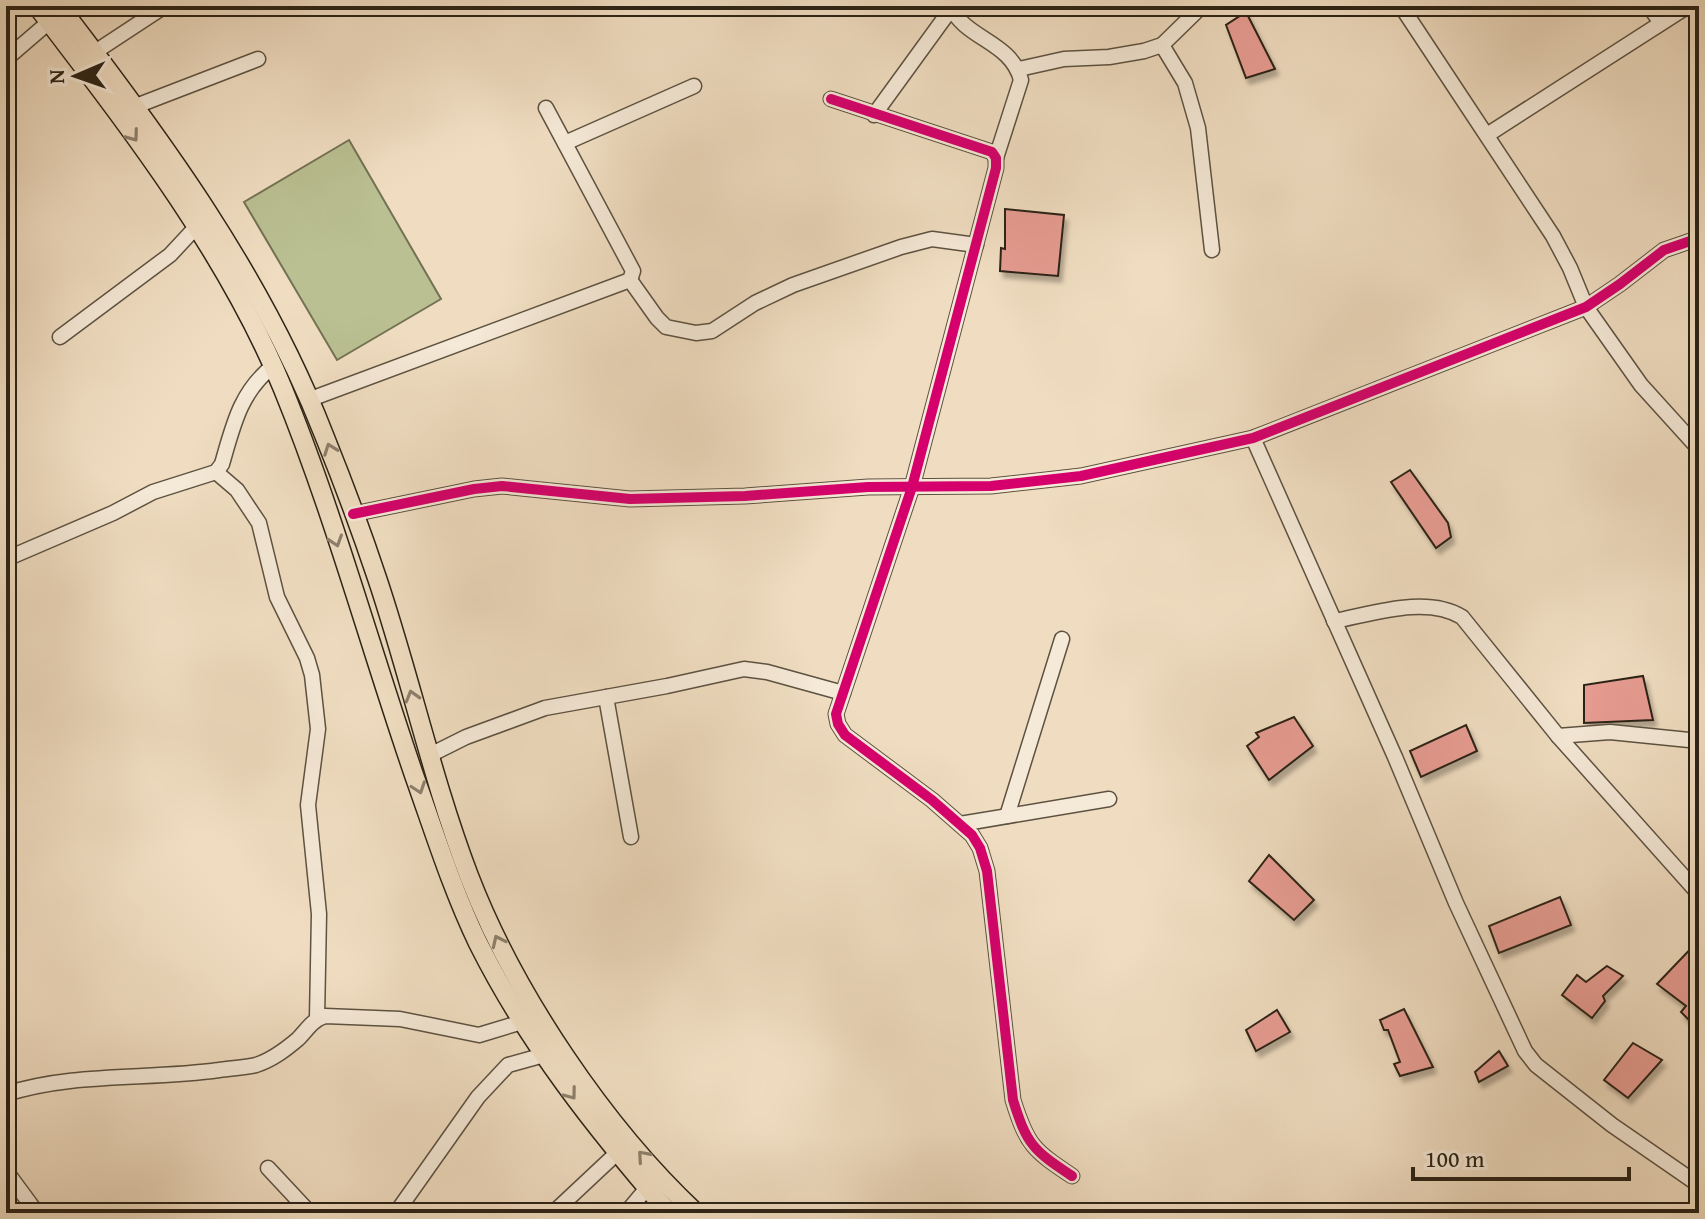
<svg xmlns="http://www.w3.org/2000/svg" width="1705" height="1219" viewBox="0 0 1705 1219" font-family="'Gentium Book Plus',serif">
<defs>
<filter id="shadow"><feDropShadow dx="3.5" dy="6" stdDeviation="2" flood-color="#0004"/></filter>
</defs>
<rect width="100%" height="100%" fill="#f0ddc1"/>
<filter id="stains"><feTurbulence type="fractalNoise" baseFrequency=".0025" numOctaves="4"/><feColorMatrix values="0 0 0 0 .2 0 0 0 0 .09 0 0 0 0 .02 0 0 0 .5 -.17"/></filter>
<radialGradient id="worn" r=".72"><stop offset=".6" stop-color="#630" stop-opacity="0"/><stop offset="1" stop-color="#630" stop-opacity=".3"/></radialGradient>
<polygon fill="#bac092" stroke="#737254" stroke-width="2" points="349,140 441,299 337,360 244,202"/>
<g fill="#e79c92" stroke="#2c2316" stroke-width="2" filter="url(#shadow)">
<polygon points="1246,12 1275,69 1246,78 1226,25"/>
<polygon points="1005,209 1064,215 1058,276 1000,271 1001,248 1005,249"/>
<polygon points="1410,470 1448,523 1451,537 1436,548 1391,482"/>
<polygon points="1643,676 1653,720 1584,723 1584,685"/>
<polygon points="1294,717 1313,746 1269,780 1247,746 1259,737 1256,733"/>
<polygon points="1466,725 1477,751 1421,777 1410,751"/>
<polygon points="1269,855 1314,900 1294,920 1249,881"/>
<polygon points="1560,897 1571,925 1499,953 1489,926"/>
<polygon points="1699,940 1699,1030 1681,1012 1686,1006 1657,984"/>
<polygon points="1607,966 1623,976 1603,996 1605,1001 1592,1018 1562,995 1577,975 1586,982"/>
<polygon points="1404,1009 1433,1067 1400,1076 1394,1064 1400,1062 1388,1030 1384,1030 1380,1020"/>
<polygon points="1277,1010 1290,1032 1256,1051 1246,1030"/>
<polygon points="1633,1043 1662,1060 1628,1098 1604,1080"/>
<polygon points="1499,1051 1508,1066 1479,1082 1475,1072"/>
</g>
<g fill="none" stroke-linecap="round" stroke-linejoin="round">
<g stroke="#5d5241" stroke-width="17">
<g id="minor">
<path d="M950,6c16,34 61,35 71,74l-25,78"/>
<polyline points="1401,6 1553,236 1570,268 1586,307 1641,385 1699,449"/>
<polyline points="1649,6 1661,23"/>
<polyline points="1162,45 1185,83 1198,128 1212,250"/>
<polyline points="95,52 165,6"/>
<polyline points="6,59 49,22"/>
<polyline points="1019,69 1064,59 1109,57 1144,51 1162,45 1202,6"/>
<path d="M831,99l161,53 4,6v10l-84,319 -76,227 2,10 7,11 87,65 40,35 8,13 7,23 26,229c14,45 20,50 59,76"/>
<polyline points="136,106 258,59"/>
<polyline points="874,115 951,9"/>
<polyline points="1487,135 1688,6"/>
<polyline points="565,143 694,86"/>
<polyline points="630,280 657,318 666,327 696,333 712,331 755,303 793,285 901,247 932,239 976,245"/>
<polyline points="60,337 170,255 197,226"/>
<polyline points="308,400 630,280 633,271 546,108"/>
<polyline points="1253,438 1395,757 1456,903 1525,1051 1536,1065 1612,1125 1699,1185"/>
<polyline points="216,472 237,490 259,523 277,597 307,658 312,675 318,729 308,805 319,914 317,1018"/>
<polyline points="353,514 474,489 502,486 630,499 745,496 868,487 991,486 1081,476 1253,438 1586,307 1620,284 1664,250 1699,238"/>
<path d="M6,559l107,-46 40,-21 63,-20 6,-8c11,-38 18,-72 51,-98"/>
<path d="M1334,621c38,-7 92,-26 128,-4l96,119 141,158"/>
<polyline points="606,697 631,837"/>
<polyline points="1558,736 1610,732 1699,741"/>
<polyline points="430,755 466,737 545,708 667,686 744,669 767,672 843,693"/>
<polyline points="1007,816 1062,639"/>
<polyline points="960,824 1109,799"/>
<path d="M6,1094c68,-22 143,-14 213,-24 12,-2 25,-2 37,-5 16,-5 29,-15 42,-26 9,-9 14,-19 27,-23l75,3 79,16 43,-13"/>
<polyline points="268,1168 310,1213"/>
<polyline points="6,1171 37,1213"/>
<polyline points="396,1213 478,1097 508,1065 544,1055"/>
<polyline points="553,1213 617,1153"/>
<polyline points="626,1213 647,1188"/>
</g>
</g>
<g stroke="#2c2316" stroke-width="21">
<g id="major">
<path d="M37,6c90,118 189,244 246,383 51,125 87,258 131,386 20,56 38,114 64,168 50,100 118,186 191,270"/>
<path d="M59,6c103,134 203,270 265,429 19,47 37,95 53,143 33,98 55,201 92,298 45,117 135,251 227,337"/>
</g>
</g>
<use href="#minor" stroke="#f5e9d7" stroke-width="14"/>
<use href="#major" stroke="#f0ddc1" stroke-width="18"/>
<g stroke="#f5e9d7" stroke-width="15">
<g id="cycleway">
<path d="M831,99l161,53 4,6v10l-84,319 -76,227 2,10 7,11 87,65 40,35 8,13 7,23 26,229c14,45 20,50 59,76"/>
<polyline points="353,514 474,489 502,486 630,499 745,496 868,487 991,486 1081,476 1253,438 1586,307 1620,284 1664,250 1699,238"/>
</g>
</g>
<use href="#cycleway" stroke="#d6006c" stroke-width="10"/>
</g>
<defs><path id="oneway-chevron" d="M-2-3.5L2.5 0L-2 3.5" fill="none" stroke-width="1.6" stroke-linecap="round" stroke-linejoin="round" transform="scale(2)"/></defs>
<g stroke="#8e806c">
<use href="#oneway-chevron" transform="translate(133 136) rotate(54)"/>
<use href="#oneway-chevron" transform="translate(330 449) rotate(-110)"/>
<use href="#oneway-chevron" transform="translate(336 541) rotate(72)"/>
<use href="#oneway-chevron" transform="translate(412 696) rotate(-106)"/>
<use href="#oneway-chevron" transform="translate(419 788) rotate(71)"/>
<use href="#oneway-chevron" transform="translate(498 941) rotate(-115)"/>
<use href="#oneway-chevron" transform="translate(571 1094) rotate(53)"/>
<use href="#oneway-chevron" transform="translate(643 1156) rotate(-131)"/>
</g>
<rect width="1705" height="1219" fill="none" stroke="#f0ddc1" stroke-width="32"/>
<rect x="8" y="8" width="1689" height="1203" fill="none" stroke="#2c2316" stroke-width="4"/>
<rect x="16" y="16" width="1673" height="1187" fill="none" stroke="#2c2316" stroke-width="2"/>
<g transform="translate(76 76) rotate(268)" stroke="#f5e9d7" stroke-width="6" paint-order="stroke">
<path d="M0-6L14 30L0 20L-14 30Z" fill="#2c2316"/>
<text y="-12" font-size="22" font-weight="bold" text-anchor="middle" fill="#2c2316">N</text>
</g>
<path d="M1413 1167v12h216v-12" fill="none" stroke="#2c2316" stroke-width="4"/>
<text x="1425" y="1167" font-size="24" fill="#2c2316" stroke="#f5e9d7" stroke-width="6" paint-order="stroke">100 m</text>
<rect width="100%" height="100%" filter="url(#stains)"/>
<rect width="100%" height="100%" fill="url(#worn)"/>
</svg>
